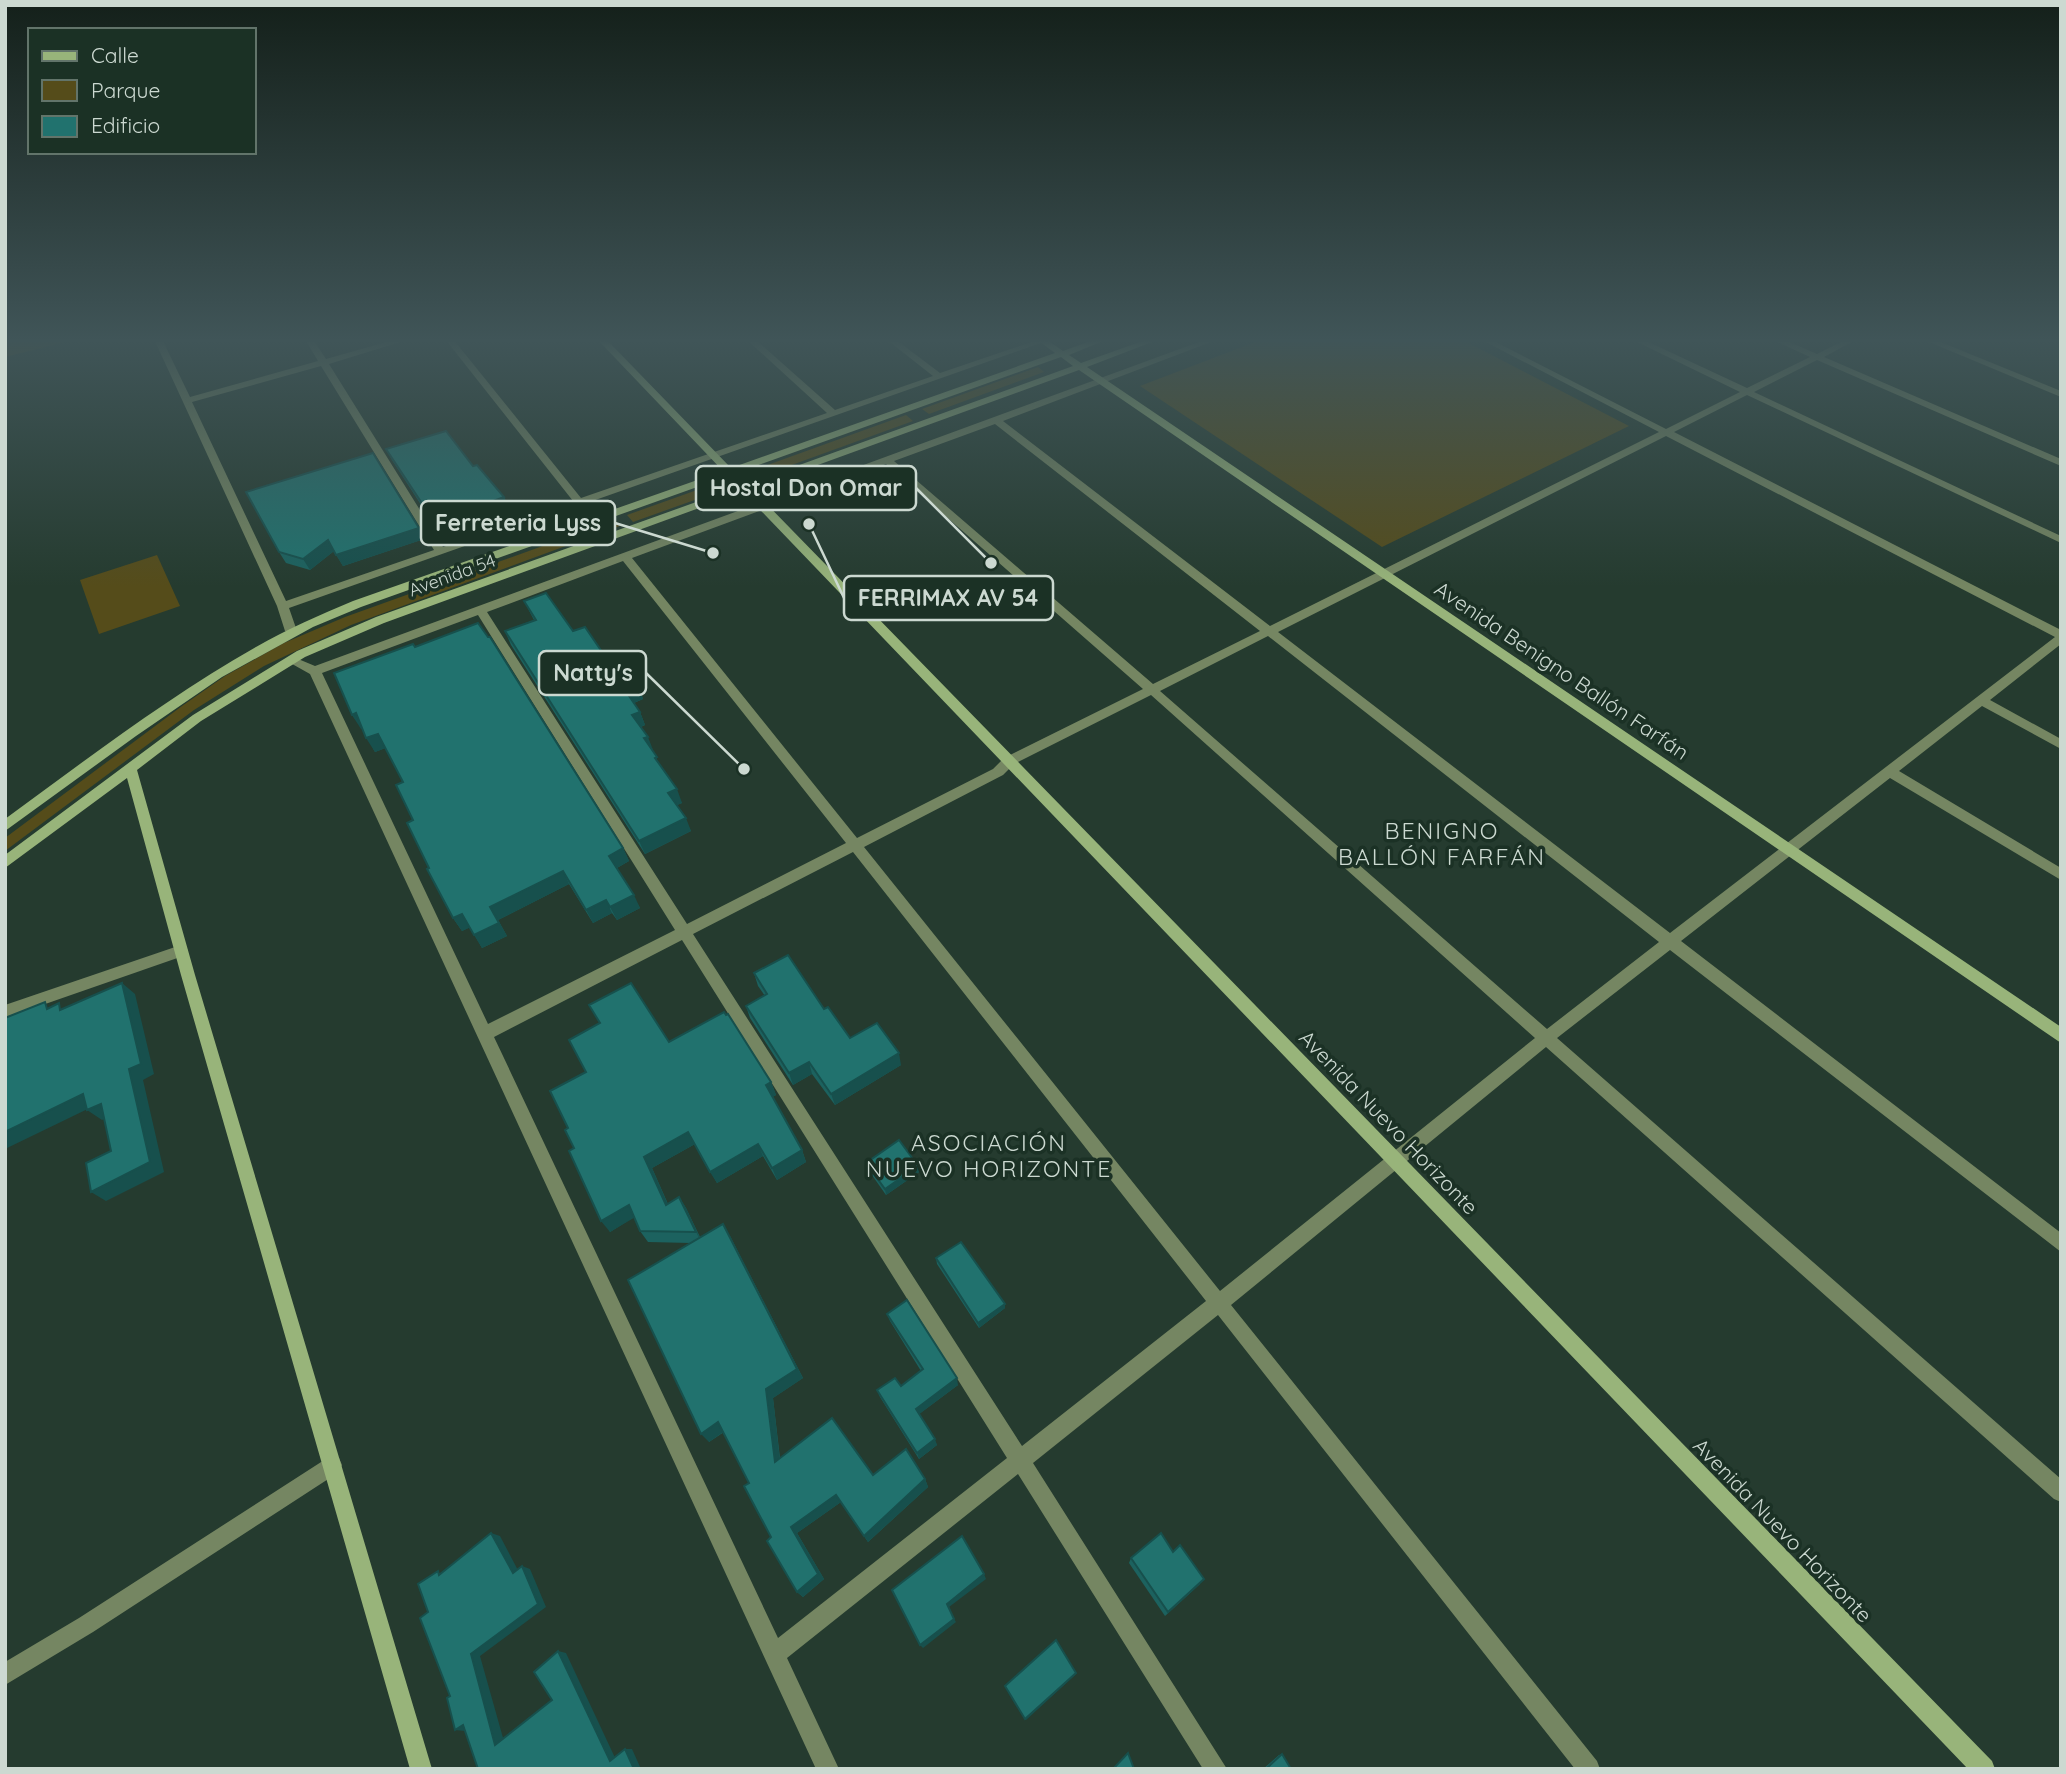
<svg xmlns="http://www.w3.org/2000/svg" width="2066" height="1774" viewBox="0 0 2066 1774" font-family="Quicksand,sans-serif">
<rect width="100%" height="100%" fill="#253b2f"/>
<g fill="#554c1a">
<polygon points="5,339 78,339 5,357"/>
<polygon points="1263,339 1461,339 1629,426 1382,547 1140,386"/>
<polygon points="1038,367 1044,372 929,414 922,409"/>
<polygon points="906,415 913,421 761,476 754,470"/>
<polygon points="711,485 717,492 633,522 627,515"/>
<polygon points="615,520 620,526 351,625 264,666 194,710 5,851 5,838 182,706 225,676 284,643 345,617"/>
<polygon points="157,555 180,606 99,634 80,580"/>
</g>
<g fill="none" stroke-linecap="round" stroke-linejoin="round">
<g fill="#758662" fill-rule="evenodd">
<path d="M154,339h8l28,58 128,-36 -13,-22h8l13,20 71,-20h13l-81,25 114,183 130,-46 -128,-162h8l128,159 246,-85 -81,-74h9l80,71 98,-34 -47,-37h9l45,34 100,-34h12l-763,269 8,23 -6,4 -6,-4 -8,-25zM321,366l113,184 -148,51 -94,-199z"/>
<path d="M1207,339h12l-216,82 267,205 389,-194 -179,-93h10l176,90 74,-37 -109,-53h11l105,49 63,-31 -39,-18h11l35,15 30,-15h10l-33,18 237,102v7l-244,-106 -63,32 307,144v7l-314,-148 -73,37 387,198v14l-71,56 71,39v10l-79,-43 -83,65 162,97v12l-171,-102 -209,163 380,292v19l-391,-302 -113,88 504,441v23l-7,-3 -508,-452 -315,258 366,456 3,8h-25l-357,-454 -185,148 194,306h-24l-185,-295 -231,184 52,111h-23l-506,-1095 -25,-14 6,-4 24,10zM995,424l265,207 -107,53 -259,-223zM1666,436l389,201 -385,296 -392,-301zM886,464l257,225 -139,69 -11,11 -136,69 -225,-280zM623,561l223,282 -159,81 -200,-312zM478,615l197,315 -187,94 -166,-351zM1268,636l391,306 -112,87 -387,-338zM1151,695l384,343 -315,253 -356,-444 139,-72 11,-11zM853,852l353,449 -184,145 -329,-512zM682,940l325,518 -229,180 -284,-601z"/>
<polygon points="1922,339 1933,339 2061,391 2061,397"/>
<polygon points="181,945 186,947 188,951 186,955 5,1018 5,1005"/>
<polygon points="332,1455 339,1458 342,1465 339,1472 93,1632 5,1685 5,1662 79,1618"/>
</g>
<path fill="#98b47a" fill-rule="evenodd" d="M597,339h9l125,129 324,-115 -19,-14h10l17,12 33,-12h12l-39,16 12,8 67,-24h12l-73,28 974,660v16l-982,-673 -327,119 1240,1272 3,8h-27l-1225,-1277 -359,131 -79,34 -104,64 -64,49 58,205 237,794h-22l-229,-794 -54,-197 -122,90v-13l188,-140 104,-64 79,-34 362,-130 -10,-11 -367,131 -48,20 -91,50 -86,59 -131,95v-12c82,-60 163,-122 251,-172 31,-18 64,-32 97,-46l370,-130zM1061,357l12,9 -326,118 -11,-11z"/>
</g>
<g fill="#1c625f">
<polygon points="386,449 473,466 504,497 509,508 440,534 392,460"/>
<polygon points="419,528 424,539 343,566 334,551 310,570 286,563 279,552"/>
<polygon points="524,601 573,631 613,668 638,685 643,699 634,703 640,712 645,725 641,727 660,766 682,803 677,805 691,831 645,854 511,645 505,631 534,620"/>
<polygon points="415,647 623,848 629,861 617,868 640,908 617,920 612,913 593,923 569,884 498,920 507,936 482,948 470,927 462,931 453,918 429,868 413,820 403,782 385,748 375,752 362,728 352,715"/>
<polygon points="754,973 824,1009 850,1038 901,1065 835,1105 812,1074 793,1085 750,1018 746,1006 765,996 758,986"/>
<polygon points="669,1042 771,1082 776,1095 772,1097 802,1150 806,1162 777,1180 763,1156 717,1183 695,1144 652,1168 668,1204 679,1197 686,1208 700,1237 730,1236 803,1378 773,1398 780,1458 873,1475 925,1479 928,1487 868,1542 841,1502 797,1533 824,1579 803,1597 797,1592 771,1537 749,1483 724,1432 709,1442 691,1243 648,1242 640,1231 634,1217 610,1232 574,1148 568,1128"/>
<polygon points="866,1163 919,1172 886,1195 867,1168"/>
<polygon points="936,1258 1005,1308 979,1328 937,1264"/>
<polygon points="887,1314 958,1385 919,1414 937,1445 919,1459 880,1397 877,1390 901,1386 921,1371 890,1321"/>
<polygon points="1173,1552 1200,1584 1165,1616 1129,1563 1131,1558"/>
<polygon points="1282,1754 1291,1769 1263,1769 1279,1755"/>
</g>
<g fill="#17504d">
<polygon points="504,497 509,508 440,534 435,523"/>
<polygon points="419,528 424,539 343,566 336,555"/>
<polygon points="328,540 334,551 310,570 303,559"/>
<polygon points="638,685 643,699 631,704 625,690"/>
<polygon points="640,712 645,725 637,728 632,715"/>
<polygon points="356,713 365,727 361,729 352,715"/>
<polygon points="378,734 386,748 375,752 366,738"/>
<polygon points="648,737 653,750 644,738"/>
<polygon points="677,789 682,803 673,807 668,793"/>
<polygon points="686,818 691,831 645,854 639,841"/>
<polygon points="623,848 629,861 615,869 609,856"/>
<polygon points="563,871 569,884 498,920 507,936 482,948 474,935 490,907"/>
<polygon points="634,895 640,908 617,920 610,907"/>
<polygon points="606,900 612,913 593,923 586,910"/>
<polygon points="462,914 471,927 462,931 453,918"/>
<polygon points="122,983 135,994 154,1074 143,1080 164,1172 106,1201 91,1192 150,1162 129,1069"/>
<polygon points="899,1053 901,1065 835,1105 831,1094"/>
<polygon points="809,1062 812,1074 793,1085 789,1073"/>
<polygon points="771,1082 776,1095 771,1098 766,1085"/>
<polygon points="83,1094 98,1104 5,1149 5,1132"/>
<polygon points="101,1104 115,1114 102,1120 87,1110"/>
<polygon points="688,1132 695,1144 652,1168 673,1216 666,1205 644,1157"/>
<polygon points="758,1144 763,1156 717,1183 710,1172"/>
<polygon points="802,1150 806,1162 777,1180 772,1168"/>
<polygon points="918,1166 919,1172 886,1195 885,1189"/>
<polygon points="679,1197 686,1208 702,1243 696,1232"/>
<polygon points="629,1205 637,1216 610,1232 601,1221"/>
<polygon points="723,1224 803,1378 773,1398 781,1470 775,1462"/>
<polygon points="1005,1304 1005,1308 979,1328 978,1323"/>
<polygon points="957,1378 958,1385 918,1415 916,1409"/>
<polygon points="718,1422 726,1430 709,1442 701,1434"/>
<polygon points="935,1439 937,1445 919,1459 917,1453"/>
<polygon points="925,1479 928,1487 868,1542 864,1536"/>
<polygon points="836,1495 841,1502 797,1533 824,1579 803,1597 797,1592 791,1527"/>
<polygon points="491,1533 500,1536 521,1576 513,1573"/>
<polygon points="522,1566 530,1569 546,1607 480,1656 505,1745 495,1745 471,1654"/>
<polygon points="984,1574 986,1579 949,1607 947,1604"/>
<polygon points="954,1619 956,1622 923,1648 920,1645"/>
<polygon points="558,1651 566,1653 617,1762 610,1761"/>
<polygon points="1076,1673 1075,1675 1026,1720 1025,1719"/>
<polygon points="463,1725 465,1731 455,1730"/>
<polygon points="625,1749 632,1749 641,1769 634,1769"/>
</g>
<g fill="#21726e" stroke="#17504d" stroke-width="2">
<polygon points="446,431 473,466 477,465 504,497 435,523 386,449"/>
<polygon points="373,453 419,528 336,555 328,540 303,559 279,552 246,492"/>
<polygon points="546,593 573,631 585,627 613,668 621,664 638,685 625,690 640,712 632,715 648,737 644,738 657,757 655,758 677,789 668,793 686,818 639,841 505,631 536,620 524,601"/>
<polygon points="478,623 488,637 490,637 623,848 609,856 634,895 610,907 606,900 586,910 563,871 490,907 499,923 474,935 462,914 453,918 427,869 429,868 407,823 413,820 396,785 403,782 378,734 366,738 356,713 352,715 334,673 413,644 415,647"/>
<polygon points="788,955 824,1009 828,1007 850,1038 877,1023 899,1053 831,1094 809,1062 789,1073 746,1006 767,994 754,973"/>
<polygon points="122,983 141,1064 129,1069 150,1162 91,1192 86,1163 111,1151 101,1104 87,1110 83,1094 5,1132 5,1018 45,1002 47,1009 59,1003 60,1010"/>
<polygon points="631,983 669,1042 724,1012 726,1015 728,1014 771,1082 766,1085 802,1150 772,1168 758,1144 710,1172 688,1132 644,1157 666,1205 679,1197 696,1232 640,1231 629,1205 601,1221 569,1151 574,1148 565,1130 568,1128 550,1091 586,1072 569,1040 600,1023 589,1005"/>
<polygon points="899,1140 918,1166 885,1189 866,1163"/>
<polygon points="723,1224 797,1369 766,1389 775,1462 832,1418 873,1475 906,1449 925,1479 864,1536 836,1495 791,1527 818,1574 797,1592 767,1541 771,1537 744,1486 749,1483 718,1422 701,1434 628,1280"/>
<polygon points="961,1242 1005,1304 978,1323 936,1258"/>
<polygon points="907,1300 957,1378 916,1409 935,1439 917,1453 877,1390 895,1378 901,1386 923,1369 887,1314"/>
<polygon points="491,1533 513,1573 522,1566 538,1604 471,1654 495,1745 552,1700 534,1672 558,1651 610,1761 625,1749 634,1769 478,1769 463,1725 455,1730 447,1698 450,1696 420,1618 428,1612 418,1584 438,1571 439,1575"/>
<polygon points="1161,1533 1173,1552 1180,1545 1204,1579 1168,1612 1131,1558"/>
<polygon points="962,1536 984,1574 947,1604 954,1619 920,1645 892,1590"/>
<polygon points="1056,1640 1076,1673 1025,1719 1005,1686"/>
<polygon points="1128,1753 1134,1769 1113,1769"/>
<polygon points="1282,1754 1291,1769 1266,1769"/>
</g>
<linearGradient id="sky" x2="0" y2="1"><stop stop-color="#14201a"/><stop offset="0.58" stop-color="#405558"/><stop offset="1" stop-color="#405558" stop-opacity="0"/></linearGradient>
<rect width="2066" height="587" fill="url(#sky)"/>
<g text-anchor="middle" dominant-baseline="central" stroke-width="7" stroke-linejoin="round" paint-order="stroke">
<g font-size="18" fill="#ccd9d1" stroke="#1b3125">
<text transform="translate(452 575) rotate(-20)">Avenida 54</text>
</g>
<g font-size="21" fill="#ccd9d1" stroke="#1b3125">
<text transform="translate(1562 670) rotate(34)">Avenida Benigno Ballón Farfán</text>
<text transform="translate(1389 1122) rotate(46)">Avenida Nuevo Horizonte</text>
<text transform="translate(1783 1530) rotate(46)">Avenida Nuevo Horizonte</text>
</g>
<g font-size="23" letter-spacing="2" fill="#ccd9d1" stroke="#1b3125">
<text x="1442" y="830">BENIGNO<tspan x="1442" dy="26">BALLÓN FARFÁN</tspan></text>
<text x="989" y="1142">ASOCIACIÓN<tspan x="989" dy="26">NUEVO HORIZONTE</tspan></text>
</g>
</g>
<path fill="none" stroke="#ccd9d1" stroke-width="2.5" d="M991 563L916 488M713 553L615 523M809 524L844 598M744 769L646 673"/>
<g fill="#ccd9d1" stroke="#1b3125" stroke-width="2.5">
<circle cx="991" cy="563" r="7"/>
<circle cx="713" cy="553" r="7"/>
<circle cx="809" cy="524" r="7"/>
<circle cx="744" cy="769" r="7"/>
</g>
<g fill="#1b3125" stroke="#ccd9d1" stroke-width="2.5">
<rect x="696" y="466" width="220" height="44" rx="7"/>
<rect x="421" y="501" width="194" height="44" rx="7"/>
<rect x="844" y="576" width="209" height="44" rx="7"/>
<rect x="539" y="651" width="107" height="44" rx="7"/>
</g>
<g font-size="23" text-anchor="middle" font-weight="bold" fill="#ccd9d1">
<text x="806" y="496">Hostal Don Omar</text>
<text x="518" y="531">Ferreteria Lyss</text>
<text x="948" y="606">FERRIMAX AV 54</text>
<text x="593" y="681">Natty's</text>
</g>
<rect width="2066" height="1774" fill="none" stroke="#ccd9d1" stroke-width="14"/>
<rect x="28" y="28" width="228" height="126" fill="#1b3125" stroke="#62746a" stroke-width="2"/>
<rect x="42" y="51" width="35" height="10" fill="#98b47a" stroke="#62746a" stroke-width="2"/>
<text x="91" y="63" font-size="21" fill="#ccd9d1">Calle</text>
<rect x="42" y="80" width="35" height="21" fill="#554c1a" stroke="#62746a" stroke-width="2"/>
<text x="91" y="98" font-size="21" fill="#ccd9d1">Parque</text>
<rect x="42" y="116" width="35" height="21" fill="#21726e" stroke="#62746a" stroke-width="2"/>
<text x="91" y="133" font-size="21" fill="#ccd9d1">Edificio</text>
</svg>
